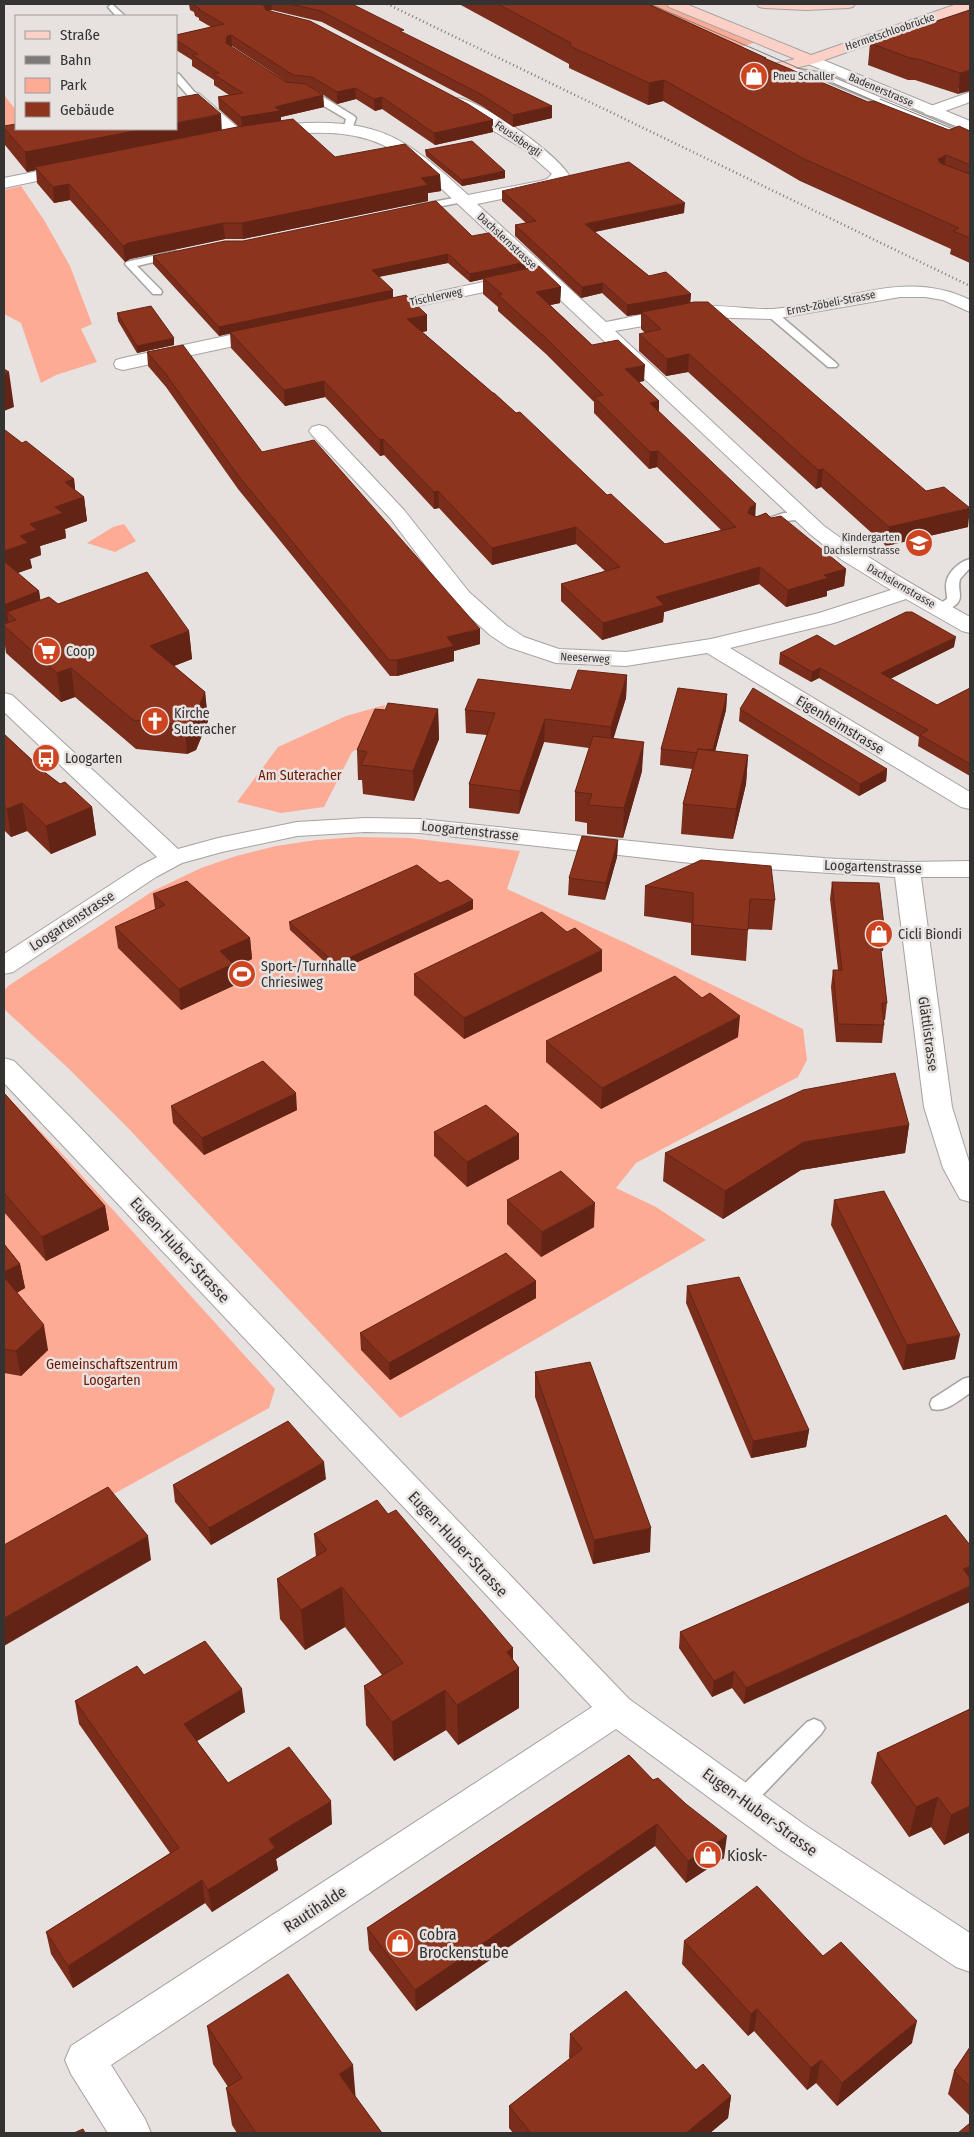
<svg xmlns="http://www.w3.org/2000/svg" width="974" height="2137" viewBox="0 0 974 2137" font-family="'Fira Sans Condensed',sans-serif">
<rect width="100%" height="100%" fill="#e7e1e0"/>
<g fill="#feab96">
<polygon points="645,4 666,4 727,30 759,41 738,48"/>
<polygon points="4,95 16,110 16,127 4,129"/>
<polygon points="21,186 44,220 70,266 92,324 81,329 97,362 56,375 41,383 21,323 4,314 4,190"/>
<polygon points="124,524 136,541 115,552 87,543 113,527"/>
<polygon points="385,705 379,736 352,752 324,807 281,813 237,802 278,747 346,716"/>
<polygon points="356,837 409,838 520,851 507,889 628,944 803,1029 807,1060 798,1077 636,1163 616,1188 656,1207 706,1240 400,1418 128,1128 68,1068 4,1009 4,991 8,986 153,891 201,868 236,856 276,846 316,840"/>
<polygon points="4,1093 66,1158 275,1389 269,1408 52,1528 4,1547"/>
</g>
<g fill="none" stroke-linecap="round" stroke-linejoin="round">
<g stroke="#a6a2a0" stroke-width="3">
<g id="service">
<polygon points="112,4 125,16 116,16 108,7"/>
<polygon points="775,65 822,73 970,135 970,141 817,77 772,70 770,68"/>
<polygon points="176,73 179,74 197,95 197,99 191,99 176,82"/>
<polygon points="305,88 312,90 354,116 356,118 351,132 345,132 343,130 346,119 302,93 302,89"/>
<polygon points="464,196 468,197 468,201 417,211 412,208 417,205"/>
<polygon points="175,251 180,254 179,256 137,266 161,290 162,292 161,294 153,294 125,264 126,262"/>
<polygon points="772,311 776,312 836,363 838,365 836,367 828,367 768,316 767,314"/>
<polygon points="803,512 809,516 807,519 785,521 764,528 758,524 760,521 784,513"/>
<path d="M970,559v9l-10,11c-2,7 0,11 0,17 0,11 -17,17 -26,15l-1,-3 14,-9c0,-5 -1,-8 -1,-13 0,-12 12,-24 24,-27z"/>
<path d="M970,1377v16c-11,7 -24,20 -38,16l-2,-5 2,-5 31,-20z"/>
<polygon points="814,1719 821,1722 825,1728 821,1734 751,1807 743,1810 735,1807 732,1800 735,1793 807,1722"/>
</g>
</g>
<g stroke="#a6a2a0" stroke-width="2">
<g id="minor">
<polygon points="194,92 200,94 244,133 246,136 244,139 232,139 188,100 186,97 188,94"/>
<polygon points="970,92 970,102 931,116 925,114 923,111 925,108"/>
<path d="M459,98c29,7 94,53 110,77l-10,12 -82,17 129,118c32,-6 64,-15 98,-16 23,-1 45,4 68,3 67,-5 133,-42 198,-9v12l-27,-12 -18,-3h-25l-126,22 -81,-2 -78,14 209,195c47,35 96,63 146,91v16l-8,-2 -56,-32 -72,24 -104,25 240,144v17l-9,-2 -254,-154 -81,13 -70,-3 -48,-16 -18,-12 -37,-33 -63,-84 -78,-83 -3,-4 3,-4 7,-2 7,2 78,83 65,82 37,33 18,12 35,12 67,3 85,-13 108,-26 72,-23 -49,-30 -32,-26 -351,-329c-23,-21 -48,-47 -76,-60 -36,-17 -79,-13 -118,-8l-6,-2 -2,-3 2,-3 6,-2c44,-6 95,-9 135,14 25,14 47,35 68,54l72,-14 7,-2 5,-5 -27,-24 -72,-44 -2,-3 2,-3z"/>
<polygon points="73,164 79,166 81,169 79,172 4,188 4,178"/>
<polygon points="520,274 526,275 529,279 526,283 376,315 370,314 367,310 370,306 376,305"/>
<polygon points="268,327 275,329 277,333 275,337 123,370 116,368 114,364 116,360 123,358"/>
<polygon points="4,693 12,695 178,849 218,838 297,822 365,818 420,819 718,850 837,859 907,862 970,861 970,877 921,877 952,1107 970,1165 970,1202 960,1199 943,1168 924,1107 895,877 718,866 420,833 365,832 297,836 222,852 182,863 156,877 13,972 4,974 4,954 138,867 157,857 4,712"/>
<polygon points="4,1058 14,1061 71,1118 629,1699 805,1825 970,1933 970,1972 956,1967 779,1849 616,1729 111,2065 145,2119 151,2133 108,2133 71,2074 65,2060 71,2046 592,1707 4,1083"/>
</g>
</g>
<g stroke="#a6a2a0" stroke-width="2">
<polygon id="tertiary" points="811,55 970,121 970,132 806,63 803,60 806,57"/>
</g>
<g stroke="#a6a2a0" stroke-width="2">
<g id="secondary">
<polygon points="667,4 686,4 811,55 957,4 970,4 970,9 816,63 775,73 770,71 767,68 770,65 795,59 669,7"/>
<polygon points="757,4 855,4 853,7 848,8 806,10 764,8 759,7"/>
</g>
</g>
<use href="#service" fill="#fff" fill-rule="evenodd"/>
<use href="#minor" fill="#fff" fill-rule="evenodd"/>
<use href="#tertiary" fill="#fff" fill-rule="evenodd"/>
<use href="#secondary" fill="#fbd1c7" fill-rule="evenodd"/>
<g stroke="#7e7a79" stroke-width="1">
<polyline points="650,4 886,106"/>
<polyline points="880,99 970,136"/>
</g>
<polyline stroke="#7e7a79" stroke-width="2.5" stroke-dasharray="1 3" stroke-linecap="butt" points="387,4 970,286"/>
</g>
<g fill="#792d1a" fill-rule="evenodd">
<path d="M189,4h163l200,114 -39,9 -31,-21 -160,-84 -50,-12 -3,1 224,109v12l-58,13 -53,-36 -7,2 -19,-12 -19,5 -24,-16 10,7 1,12 -43,10v4l54,36 105,18 1,16 -13,2v8l-185,38h-18l-95,20 -5,3 -55,-62 -16,3 -17,-20 -1,-13 -9,2 -22,-27 -1,-19 218,4 17,-3 -20,-18 -1,-12 11,-2 -15,-10v-5l-22,-14v-6l-16,-10v-15l35,-8 -12,-7v-2l-4,-2 -1,-4 -4,-2zM232,46l55,36 -56,-35z"/>
<polygon points="459,4 648,4 766,58 766,59 868,102 949,130 970,131 970,263 950,254 951,249 800,181 663,101 648,105 569,68 569,64"/>
<polygon points="970,10 958,94 915,80 908,80 868,65 870,43"/>
<polygon points="425,150 505,171 505,178 462,186 426,156"/>
<polygon points="502,191 684,213 595,232 649,276 691,294 690,302 968,527 886,546 821,487 816,489 688,372 666,376 639,351 639,334 645,333 641,329 641,314 627,316 602,293 581,298 515,236 515,225 526,223 502,201"/>
<path d="M472,236l54,26v7l35,18 -1,16 -10,2 42,40 52,36 -5,1 20,19v11l96,104 16,2 75,51 -2,17 -17,5v5l-41,11 -27,-23 -95,28 -1,10 -61,18 -41,-39v-17l44,-13 -29,-27 -84,21 -53,-57 -5,1 -50,-54 -4,1 -55,-59 -40,9 -54,-58 -1,-15 -11,3 -66,-72v-8zM448,263l22,19 13,-3v15l15,13v4l48,43 48,48v11l55,56 8,-2 64,63 -56,14 -58,-49 -91,-82 -94,-81 5,-1 -34,-33 -14,-21z"/>
<polygon points="117,313 174,345 137,353 118,321"/>
<polygon points="147,352 262,452 480,644 454,651 454,661 397,676 390,676 238,489 166,387 148,366"/>
<polygon points="4,431 74,479 75,490 84,497 87,521 65,529 66,538 40,546 41,555 30,559 32,568 17,573 39,591 40,600 189,631 192,659 174,666 205,692 208,721 196,750 187,754 136,749 75,697 61,702 6,653 4,638"/>
<polygon points="835,646 954,647 890,679 937,705 970,688 970,776 918,746 919,737 819,678 811,682 779,664 780,653"/>
<polygon points="627,675 626,698 613,738 642,771 623,838 587,834 587,823 575,821 575,792 589,748 544,742 519,814 469,808 469,784 487,735 466,733 465,710 571,690"/>
<polygon points="727,694 726,710 715,751 748,755 746,784 733,839 681,834 683,804 692,769 660,765 661,749"/>
<polygon points="438,709 439,739 414,801 363,794 362,780 358,780 357,750 385,710"/>
<polygon points="740,709 887,769 886,781 859,796 739,721"/>
<polygon points="4,734 47,774 92,807 96,835 51,854 27,831 11,837 4,830"/>
<polygon points="618,840 617,857 605,900 568,895 569,878"/>
<polygon points="832,882 885,934 883,951 881,951 887,1003 885,1020 884,1020 884,1025 882,1043 836,1042 831,987 833,970 838,970 830,899"/>
<polygon points="440,883 473,900 473,909 336,972 290,930 289,922"/>
<polygon points="645,886 775,900 772,930 748,929 746,961 691,955 691,923 644,916"/>
<polygon points="153,894 250,938 252,959 234,967 235,985 181,1010 118,948 115,927 155,909"/>
<polygon points="602,971 464,1039 414,995 414,974"/>
<polygon points="738,1037 601,1109 546,1062 546,1041"/>
<polygon points="4,1093 105,1206 109,1230 46,1261 4,1212"/>
<polygon points="171,1106 297,1110 204,1155 173,1123"/>
<polygon points="909,1125 905,1153 801,1170 723,1219 663,1181 665,1153"/>
<polygon points="434,1132 519,1159 467,1187 434,1156"/>
<polygon points="507,1200 594,1227 541,1257 507,1224"/>
<polygon points="834,1200 955,1359 903,1370 831,1225"/>
<polygon points="4,1244 20,1264 25,1288 17,1293 48,1350 21,1376 4,1373"/>
<polygon points="536,1281 536,1298 390,1380 361,1350 360,1333"/>
<polygon points="687,1286 809,1430 806,1447 751,1458 686,1303"/>
<polygon points="535,1372 650,1552 593,1564 535,1397"/>
<polygon points="326,1479 211,1545 175,1502 173,1485"/>
<polygon points="388,1514 513,1648 513,1660 519,1668 519,1708 458,1745 446,1730 394,1761 366,1725 364,1686 382,1675 345,1627 305,1650 280,1619 277,1579 316,1557 314,1534"/>
<polygon points="946,1515 744,1704 732,1688 712,1697 679,1648 680,1632"/>
<polygon points="144,1675 245,1712 197,1741 228,1783 332,1824 276,1859 278,1870 212,1912 205,1903 73,1988 51,1954 46,1932 170,1853 79,1724 75,1701"/>
<polygon points="970,1709 970,1832 944,1845 931,1827 909,1837 871,1783 877,1753"/>
<polygon points="629,1755 724,1858 686,1883 655,1846 416,2011 369,1950 367,1928"/>
<polygon points="684,1941 823,1956 912,2043 837,2106 816,2083 807,2090 754,2031 748,2036 682,1964"/>
<polygon points="207,2026 355,2096 382,2133 237,2133 232,2125 226,2088 228,2087 213,2064"/>
<polygon points="570,2034 696,2070 731,2096 728,2118 710,2133 513,2133 509,2128 509,2106 570,2059 569,2057"/>
<polygon points="970,2047 970,2116 948,2094 954,2071"/>
</g>
<g fill="#632415">
<polygon points="263,4 271,4 272,10 267,11"/>
<polygon points="231,35 232,46 227,47 226,43 227,36"/>
<polygon points="970,70 970,91 958,94 960,73"/>
<polygon points="664,80 663,101 648,105 649,83"/>
<polygon points="355,88 356,99 337,104 337,92"/>
<polygon points="323,95 324,107 281,117 281,123 242,129 241,117 275,107"/>
<polygon points="382,97 382,109 375,111 374,99"/>
<polygon points="552,106 552,118 513,127 513,115"/>
<polygon points="221,114 222,133 35,167 36,170 27,172 25,152 145,129 176,129 176,123"/>
<polygon points="493,120 493,132 435,145 434,133"/>
<polygon points="946,155 943,177 938,159"/>
<polygon points="505,171 505,178 462,186 462,180"/>
<polygon points="440,175 441,191 428,193 428,201 243,239 242,223 421,178"/>
<polygon points="69,184 70,200 54,203 53,187"/>
<polygon points="685,203 684,213 584,234 585,224"/>
<polygon points="223,223 225,239 130,259 125,262 123,246 128,243"/>
<polygon points="448,254 448,263 372,278 372,270"/>
<polygon points="526,262 526,270 470,282 470,274"/>
<polygon points="603,283 602,293 581,298 582,287"/>
<polygon points="561,287 560,303 536,308 536,292"/>
<polygon points="393,290 393,298 219,336 219,327"/>
<polygon points="691,294 690,305 642,312 641,314 627,316 627,305"/>
<polygon points="427,315 427,331 407,335 407,319"/>
<polygon points="174,338 174,345 137,353 137,346"/>
<polygon points="689,354 688,372 666,376 667,359"/>
<polygon points="645,365 644,381 624,385 625,369"/>
<polygon points="9,372 14,407 4,411 4,374"/>
<polygon points="324,381 325,397 285,406 284,390"/>
<polygon points="659,401 659,418 650,403"/>
<polygon points="383,439 384,455 380,456 380,440"/>
<polygon points="658,451 657,467 649,469 650,452"/>
<polygon points="823,469 821,487 816,489 818,470"/>
<polygon points="74,479 76,499 84,497 87,521 65,529 66,538 40,546 41,555 30,559 32,568 4,578 4,551 30,524 55,507 65,482"/>
<polygon points="438,491 439,508 434,509 434,492"/>
<polygon points="756,504 755,521 748,513 750,507"/>
<polygon points="970,508 968,527 886,546 889,527"/>
<polygon points="576,527 576,544 492,565 492,548"/>
<polygon points="760,567 759,584 664,612 663,622 602,640 603,623 656,597"/>
<polygon points="846,569 844,586 827,591 827,596 786,607 788,590 824,575"/>
<polygon points="39,591 43,616 16,620 7,612 10,630 4,626 4,605"/>
<polygon points="480,629 480,644 454,651 454,661 397,676 397,660 447,637"/>
<polygon points="189,631 192,659 153,674 150,646"/>
<polygon points="956,637 954,647 880,684 881,673"/>
<polygon points="71,668 75,697 61,702 57,673"/>
<polygon points="820,668 819,678 811,682 812,672"/>
<polygon points="627,675 626,698 610,750 611,727"/>
<polygon points="205,692 208,721 196,750 187,754 185,725"/>
<polygon points="727,694 726,710 710,771 711,755"/>
<polygon points="438,709 439,739 414,801 413,771"/>
<polygon points="545,719 544,742 519,814 520,791"/>
<polygon points="644,742 642,771 623,838 624,808"/>
<polygon points="748,755 746,784 733,839 736,809"/>
<polygon points="887,769 886,781 859,796 860,784"/>
<polygon points="22,803 27,831 11,837 7,809"/>
<polygon points="92,807 96,835 51,854 46,826"/>
<polygon points="618,840 617,857 605,900 606,883"/>
<polygon points="473,900 473,909 336,972 336,964"/>
<polygon points="250,938 252,959 234,967 235,985 181,1010 179,989 220,951"/>
<polygon points="602,950 602,971 464,1039 464,1018"/>
<polygon points="740,1016 738,1037 601,1109 602,1088"/>
<polygon points="296,1093 297,1110 204,1155 202,1138"/>
<polygon points="909,1125 905,1153 801,1170 723,1219 725,1191 804,1142"/>
<polygon points="519,1134 519,1159 467,1187 467,1162"/>
<polygon points="595,1203 594,1227 541,1257 542,1232"/>
<polygon points="105,1206 109,1230 46,1261 42,1237"/>
<polygon points="20,1264 25,1288 6,1298 4,1289 4,1272"/>
<polygon points="536,1281 536,1298 390,1380 389,1363"/>
<polygon points="44,1325 48,1350 21,1376 16,1351"/>
<polygon points="960,1335 955,1359 903,1370 907,1345"/>
<polygon points="809,1430 806,1447 751,1458 753,1441"/>
<polygon points="324,1462 326,1479 211,1545 209,1528"/>
<polygon points="651,1528 650,1552 593,1564 594,1540"/>
<polygon points="148,1536 151,1560 4,1646 4,1618"/>
<polygon points="970,1566 970,1581 963,1569"/>
<polygon points="970,1586 970,1602 744,1704 746,1688"/>
<polygon points="342,1587 345,1627 305,1650 301,1610"/>
<polygon points="513,1648 513,1672 519,1668 519,1708 458,1745 457,1705 507,1652"/>
<polygon points="734,1671 732,1688 712,1697 714,1681"/>
<polygon points="242,1689 245,1712 187,1747 184,1724"/>
<polygon points="445,1690 446,1730 394,1761 392,1722"/>
<polygon points="938,1797 931,1827 909,1837 916,1807"/>
<polygon points="331,1801 332,1824 276,1859 278,1870 212,1912 208,1890 269,1839"/>
<polygon points="970,1806 970,1832 944,1845 951,1815"/>
<polygon points="657,1824 655,1846 416,2011 415,1990"/>
<polygon points="727,1836 724,1858 686,1883 688,1861"/>
<polygon points="202,1880 205,1903 73,1988 68,1966"/>
<polygon points="757,2009 754,2031 748,2036 751,2014"/>
<polygon points="917,2021 912,2043 837,2106 842,2083"/>
<polygon points="821,2060 816,2083 807,2090 811,2068"/>
<polygon points="353,2065 356,2102 339,2074"/>
<polygon points="731,2096 728,2118 710,2133 686,2133"/>
</g>
<g fill="#8d341e" stroke="#632415">
<polygon points="197,4 263,4 266,10 310,21 468,104 493,120 434,133 382,97 374,99 355,88 337,92 312,77 293,75 231,35 227,36 226,43 286,82 306,84 323,95 275,107 280,111 241,117 218,97 243,93 213,74 219,73 192,55 198,54 176,40 176,35 224,24 198,9 200,9 194,5"/>
<polygon points="290,4 352,4 404,30 400,31 552,106 513,115 482,95 321,11"/>
<polygon points="498,4 648,4 766,58 764,58 868,102 874,101 949,130 959,126 970,131 970,165 946,155 938,159 940,163 970,174 970,238 953,231 959,228 802,158 664,80 649,83 570,46 571,43"/>
<polygon points="970,10 970,70 960,73 918,59 910,58 870,43"/>
<polygon points="198,94 221,114 176,123 176,98"/>
<polygon points="293,119 335,157 405,144 440,175 421,178 428,185 242,223 223,223 128,243 123,246 69,184 53,187 35,167 237,127"/>
<polygon points="16,124 16,129 145,129 25,152 4,128 4,126"/>
<polygon points="472,141 505,171 462,180 425,150"/>
<polygon points="629,162 685,203 585,224 649,276 666,272 691,294 627,305 603,283 582,287 515,225 536,221 502,191"/>
<polygon points="436,201 472,236 494,232 526,262 470,274 448,254 372,270 393,290 219,327 153,256 225,241 243,241"/>
<polygon points="539,266 561,287 536,292 592,345 618,340 645,365 625,369 659,401 650,403 756,504 750,507 748,513 756,517 766,513 771,518 781,516 846,569 824,575 828,578 788,590 760,567 656,597 664,605 603,623 561,584 620,567 576,527 492,548 438,491 434,492 383,439 380,440 324,381 284,390 230,332 406,295 427,315 407,319 493,393 494,393 516,413 520,412 607,495 611,494 665,544 736,527 658,451 650,452 594,397 603,395 546,338 498,295 502,294 483,278"/>
<polygon points="694,302 708,302 926,491 944,487 970,508 889,527 823,469 818,470 689,354 667,359 639,334 661,329 642,312"/>
<polygon points="151,306 174,338 137,346 117,313"/>
<polygon points="183,345 262,452 314,440 480,629 447,637 454,646 397,660 389,660 237,474 165,373 147,352"/>
<polygon points="4,369 9,372 4,374"/>
<polygon points="5,430 22,443 26,441 74,479 65,482 84,497 55,507 63,513 30,524 37,530 20,536 28,543 4,551 4,431"/>
<polygon points="4,561 39,591 4,605"/>
<polygon points="147,572 189,631 150,646 205,692 193,721 185,725 133,720 71,668 57,673 4,626 4,624 16,620 7,612 49,597 58,604"/>
<polygon points="906,612 912,612 956,637 881,673 937,705 970,688 970,764 920,735 928,730 820,668 812,672 780,653 817,635 835,646"/>
<polygon points="578,670 627,675 611,727 545,719 520,791 469,784 495,713 465,710 478,679 571,690"/>
<polygon points="678,688 727,694 713,750 698,749 697,753 661,749"/>
<polygon points="753,688 887,769 860,784 740,709"/>
<polygon points="388,703 438,709 413,771 361,765 367,752 357,750 375,709 385,710"/>
<polygon points="4,734 47,774 60,784 65,782 92,807 46,826 22,803 7,809 4,806"/>
<polygon points="593,736 644,742 624,808 588,805 592,794 575,792"/>
<polygon points="698,749 748,755 736,809 683,804"/>
<polygon points="582,836 618,840 606,883 569,878"/>
<polygon points="701,860 771,866 775,900 750,899 748,930 693,925 693,893 645,886"/>
<polygon points="417,865 440,883 448,880 473,900 336,964 289,922"/>
<polygon points="187,881 250,938 220,951 233,964 179,989 115,927 165,905 153,894"/>
<polygon points="832,882 879,883 885,934 879,934 887,1003 882,1003 884,1025 838,1024 833,970 842,970"/>
<polygon points="542,912 567,932 575,928 602,950 464,1018 414,974"/>
<polygon points="675,976 702,998 710,993 740,1016 602,1088 546,1041"/>
<polygon points="263,1061 296,1093 202,1138 171,1106"/>
<polygon points="895,1073 909,1125 804,1142 725,1191 665,1153 803,1090"/>
<polygon points="4,1093 105,1206 42,1237 4,1193"/>
<polygon points="486,1105 519,1134 467,1162 434,1132"/>
<polygon points="561,1171 595,1203 542,1232 507,1200"/>
<polygon points="884,1191 960,1335 907,1345 834,1200"/>
<polygon points="4,1244 20,1264 4,1272"/>
<polygon points="506,1253 536,1281 389,1363 360,1333"/>
<polygon points="4,1277 44,1325 16,1351 4,1349"/>
<polygon points="739,1277 809,1430 753,1441 687,1286"/>
<polygon points="590,1362 651,1528 594,1540 535,1372"/>
<polygon points="288,1421 324,1462 209,1528 173,1485"/>
<polygon points="108,1487 148,1536 4,1618 4,1545"/>
<polygon points="377,1500 388,1514 396,1510 513,1648 507,1652 519,1668 457,1705 445,1690 392,1722 364,1686 403,1663 342,1587 301,1610 277,1579 327,1550 314,1534"/>
<polygon points="946,1515 970,1545 970,1566 963,1569 970,1578 970,1586 746,1688 734,1671 714,1681 680,1632"/>
<polygon points="205,1641 242,1689 184,1724 228,1783 289,1747 331,1801 269,1839 275,1848 208,1890 202,1880 68,1966 46,1932 179,1848 75,1701 137,1666 144,1675"/>
<polygon points="970,1709 970,1806 951,1815 938,1797 916,1807 877,1753"/>
<polygon points="629,1755 653,1780 658,1778 686,1804 727,1836 688,1861 657,1824 415,1990 367,1928"/>
<polygon points="757,1886 823,1956 841,1942 917,2021 842,2083 821,2060 811,2068 757,2009 751,2014 684,1941"/>
<polygon points="288,1974 353,2065 339,2074 382,2133 256,2133 226,2088 242,2078 207,2026"/>
<polygon points="626,1991 696,2070 703,2064 731,2096 686,2133 531,2133 509,2106 582,2049 570,2034"/>
<polygon points="970,2047 970,2087 954,2071"/>
<polygon points="970,2123 970,2133 958,2133"/>
<polygon points="83,2129 85,2133 74,2133"/>
</g>
<defs>
<g id="shop-disc" transform="scale(1.4375)"><circle r="9.5" fill="#cd4420" stroke="#e7e1e0"/><path d="M-5-2.5h2.3a2.7 3.5 0 0 1 5.4 0H5L5.5 6h-11ZM-1.5-2.5h3a1.5 2.3 0 0 0-3 0Z" fill="#fff"/></g>
<g id="school-disc" transform="scale(1.4375)"><circle r="9.5" fill="#cd4420" stroke="#e7e1e0"/><path d="M0-5L7-2L0 1L-7-2ZM-4 1L0 2.5L4 1V4Q0 6-4 4Z" fill="#fff"/></g>
<g id="supermarket-disc" transform="scale(1.4375)"><circle r="9.5" fill="#cd4420" stroke="#e7e1e0"/><path d="M-6-5.5h2.5l.6 2H6L4.5 2H-2.5L-4.4-4H-6ZM-1.5 3.2a1.3 1.3 0 1 0 .1 0ZM3 3.2a1.3 1.3 0 1 0 .1 0Z" fill="#fff"/></g>
<g id="church-disc" transform="scale(1.4375)"><circle r="9.5" fill="#cd4420" stroke="#e7e1e0"/><path d="M-1.2-6h2.4v3.5h3.3v2.4h-3.3V6h-2.4V-.1h-3.3v-2.4h3.3Z" fill="#fff"/></g>
<g id="bus-disc" transform="scale(1.4375)"><circle r="9.5" fill="#cd4420" stroke="#e7e1e0"/><path d="M-5-6H5V4H4V6H2V4H-2V6H-4V4H-5ZM-3.5-4V0h7V-4ZM-3.5 1.2v1.5H-2V1.2ZM2 1.2v1.5H3.5V1.2Z" fill="#fff"/></g>
<g id="stadium-disc" transform="scale(1.4375)"><circle r="9.5" fill="#cd4420" stroke="#e7e1e0"/><path d="M0-5a6.5 5 0 1 0 0 10a6.5 5 0 1 0 0-10ZM-3.5-1.8h7v3.6h-7Z" fill="#fff"/></g>
</defs>
<g fill-rule="evenodd">
<use href="#shop-disc" x="754" y="76"/>
<use href="#school-disc" x="919" y="543"/>
<use href="#supermarket-disc" x="47" y="651"/>
<use href="#church-disc" x="155" y="721"/>
<use href="#bus-disc" x="46" y="758"/>
<use href="#shop-disc" x="879" y="934"/>
<use href="#stadium-disc" x="242" y="974"/>
<use href="#shop-disc" x="708" y="1855"/>
<use href="#shop-disc" x="400" y="1943"/>
</g>
<g text-anchor="middle" dominant-baseline="central" stroke-width="5" stroke-linejoin="round" paint-order="stroke">
<g font-size="11" fill="#353332" stroke="#e7e1e0">
<text transform="translate(890 32) rotate(-19)">Hermetschloobrücke</text>
<text transform="translate(881 90) rotate(23)">Badenerstrasse</text>
<text transform="translate(518 139) rotate(35)">Feusisbergli</text>
<text transform="translate(507 241) rotate(43)">Dachslernstrasse</text>
<text transform="translate(436 297) rotate(-12)">Tischlerweg</text>
<text transform="translate(831 303) rotate(-11)">Ernst-Zöbeli-Strasse</text>
<text transform="translate(901 586) rotate(30)">Dachslernstrasse</text>
<text transform="translate(585 658) rotate(3)">Neeserweg</text>
</g>
<g font-size="11" fill="#353332" stroke="#e7e1e0" text-anchor="start">
<text x="773" y="76">Pneu Schaller</text>
<text x="900" y="537" text-anchor="end">Kindergarten<tspan x="900" dy="13">Dachslernstrasse</tspan></text>
</g>
<g font-size="14" fill="#353332" stroke="#e7e1e0" text-anchor="start">
<text x="66" y="651">Coop</text>
<text x="174" y="713">Kirche<tspan x="174" dy="16">Suteracher</tspan></text>
<text x="65" y="758">Loogarten</text>
<text x="898" y="934">Cicli Biondi</text>
<text x="261" y="966">Sport-/Turnhalle<tspan x="261" dy="16">Chriesiweg</tspan></text>
</g>
<g font-size="14" fill="#353332" stroke="#e7e1e0">
<text transform="translate(840 725) rotate(31)">Eigenheimstrasse</text>
<text transform="translate(470 831) rotate(6)">Loogartenstrasse</text>
<text transform="translate(873 867) rotate(2)">Loogartenstrasse</text>
<text transform="translate(72 921) rotate(-33)">Loogartenstrasse</text>
<text transform="translate(928 1034) rotate(82)">Glättlistrasse</text>
</g>
<g font-size="14" fill="#6e1700" stroke="#e7e1e0">
<text x="300" y="775">Am Suteracher</text>
<text x="112" y="1364">Gemeinschaftszentrum<tspan x="112" dy="16">Loogarten</tspan></text>
</g>
<g font-size="16" fill="#353332" stroke="#e7e1e0">
<text transform="translate(180 1250) rotate(47)">Eugen-Huber-Strasse</text>
<text transform="translate(458 1544) rotate(47)">Eugen-Huber-Strasse</text>
<text transform="translate(760 1812) rotate(36)">Eugen-Huber-Strasse</text>
<text transform="translate(315 1909) rotate(-33)">Rautihalde</text>
</g>
<g font-size="16" fill="#353332" stroke="#e7e1e0" text-anchor="start">
<text x="727" y="1855">Kiosk-</text>
<text x="419" y="1934">Cobra<tspan x="419" dy="18">Brockenstube</tspan></text>
</g>
</g>
<rect width="974" height="2137" fill="none" stroke="#353332" stroke-width="10"/>
<rect x="15" y="15" width="162" height="115" fill="#e7e1e0" stroke="#a09b9a"/>
<rect x="25" y="31" width="25" height="8" fill="#fbd1c7" stroke="#a09b9a"/>
<text x="60" y="40" font-size="15" fill="#353332">Straße</text>
<rect x="25" y="56" width="25" height="8" fill="#7e7a79" stroke="#a09b9a"/>
<text x="60" y="65" font-size="15" fill="#353332">Bahn</text>
<rect x="25" y="78" width="25" height="15" fill="#feab96" stroke="#a09b9a"/>
<text x="60" y="90" font-size="15" fill="#353332">Park</text>
<rect x="25" y="102" width="25" height="15" fill="#8d341e" stroke="#a09b9a"/>
<text x="60" y="115" font-size="15" fill="#353332">Gebäude</text>
</svg>
